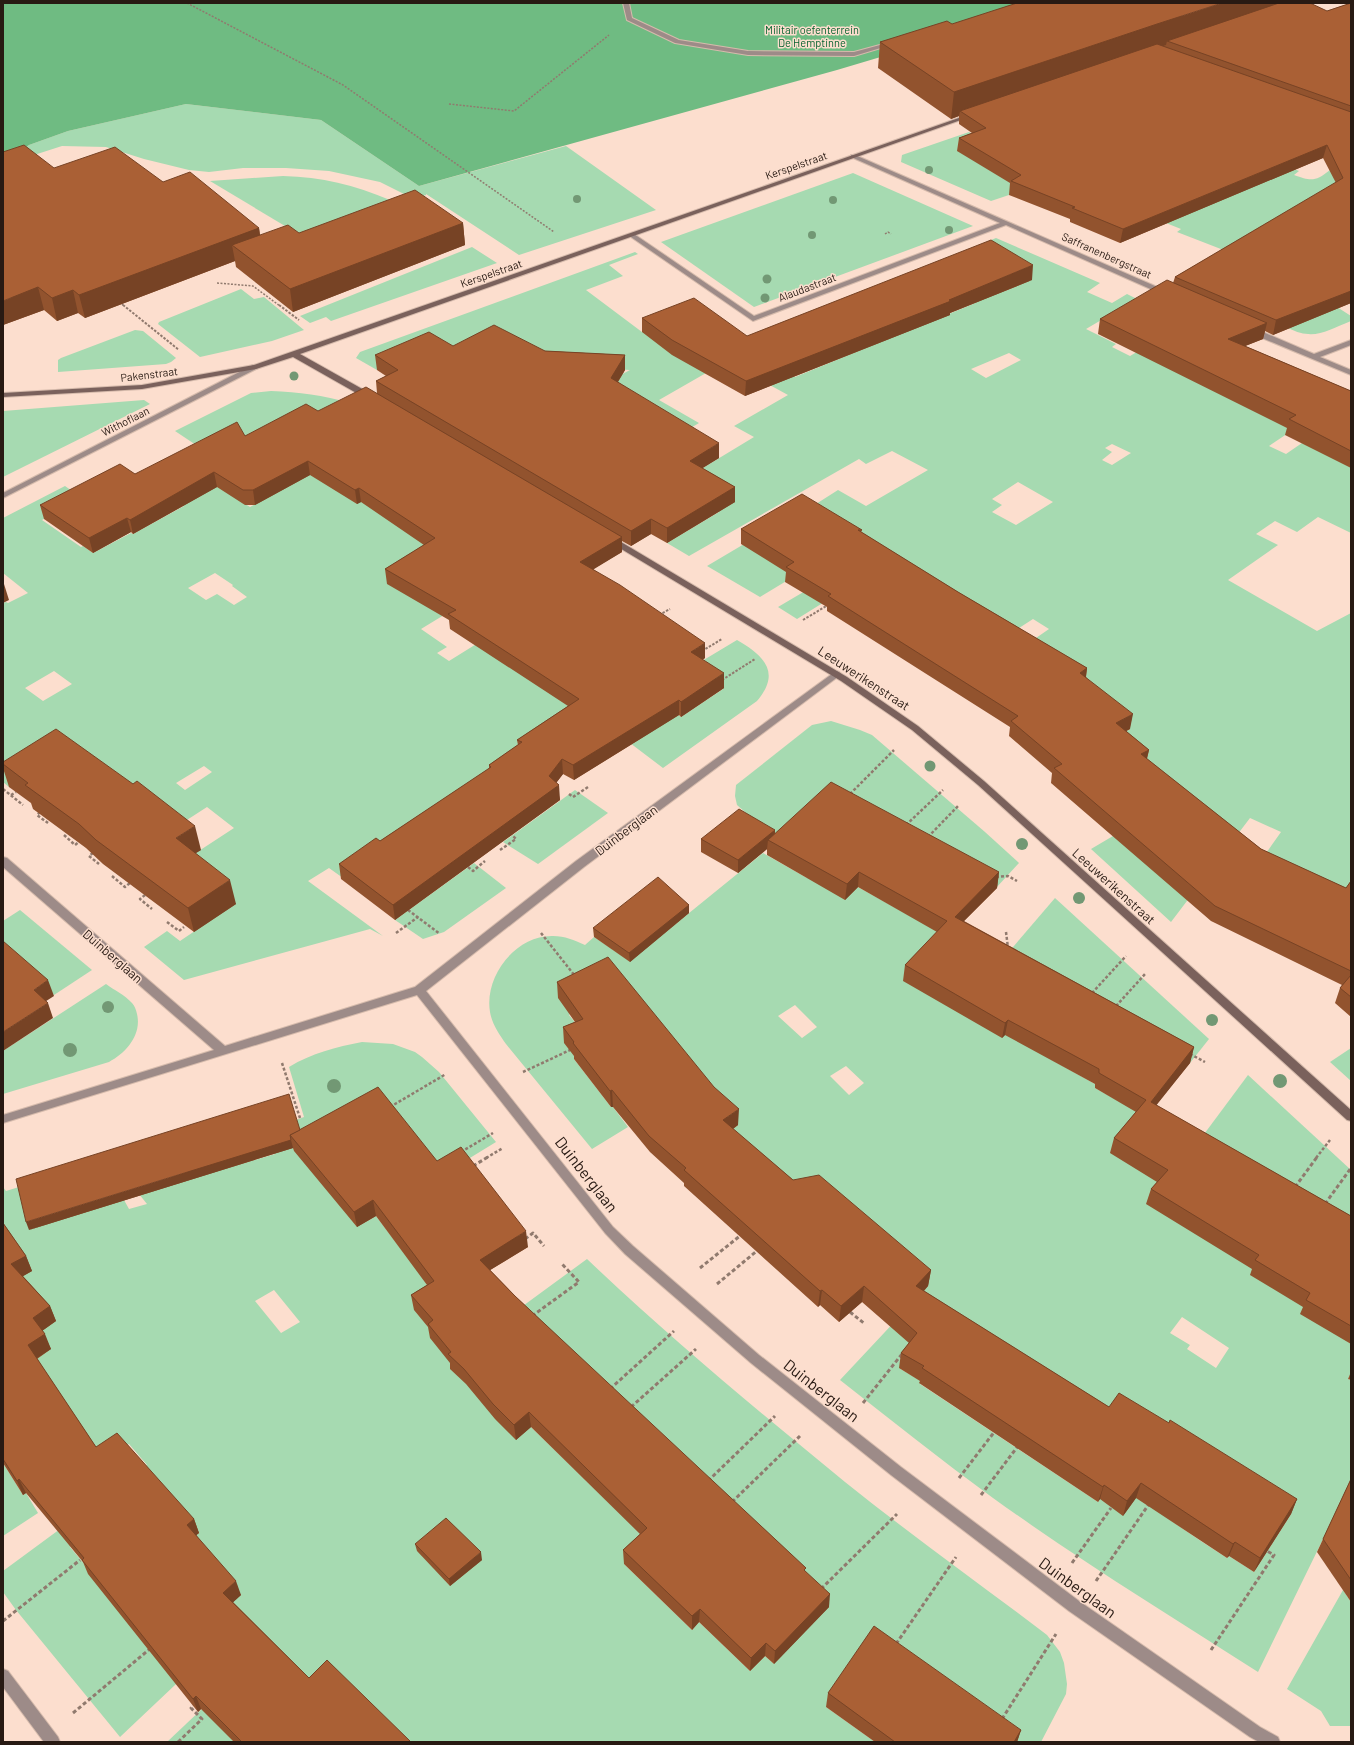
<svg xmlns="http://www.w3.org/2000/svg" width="1354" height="1745" viewBox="0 0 1354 1745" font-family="Barlow,sans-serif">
<rect width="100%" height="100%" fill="#fcdece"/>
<g fill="#a6dab1" fill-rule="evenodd">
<polygon points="186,104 321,120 419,186 566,146 656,210 519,255 426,194 426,195 414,199 380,182 329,171 286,168 243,168 209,172 189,170 144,159 106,147 62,146 3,165 3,163 29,145 68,131"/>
<path d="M969,132l15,9 287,19 28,11 -5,4c17,6 21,7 36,-5l21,8 -80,60 -17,-8 -28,21 -49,-19 4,-3 -15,-6 -139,-39 -18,11 -18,6 -90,-39 1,-7z"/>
<polygon points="853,173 973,226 754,307 661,242"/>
<path d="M283,176c39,1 71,9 107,24l-80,38 -25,-12 -75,-45z"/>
<path d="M996,238l104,45 -13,9 25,11 15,-9 10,5 -51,30 30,15 -4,3 18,9 17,-10 189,55 -67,45 17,8 16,-11 49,19v71l-33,-16 -21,15 -22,-11 -19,13 22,11 -50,35 89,51 34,-18v277l-94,-24 24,-34 -31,-14 -79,104 -80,-73 22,-13 -1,-97 18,-10 -107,-82 26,-18 -16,-10 -28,18 -126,-69 -82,51 -19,-12 78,-46 -51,-50 33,-21 28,16 62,-36 -36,-19 -26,13 -7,-5 -170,97 -22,-13 52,-31 -36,-32 71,-43 -20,-11 54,-31 -40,-22 28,-10 19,14 178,-73 27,-16 5,3 26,-11 -54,-34zM1009,353l12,7 -35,18 -15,-9zM1112,444l19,9 -19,12 -10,-5 10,-8 -7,-4zM1018,482l35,20 -37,23 -24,-13 10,-7 -10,-6z"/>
<polygon points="472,247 497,263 331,321 326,317 310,323 300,316"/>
<polygon points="635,252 638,254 609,265 623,276 586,290 642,332 648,330 713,369 659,400 699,423 652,451 600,386 630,370 454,360 430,347 377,370 356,358 360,352"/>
<polygon points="241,289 254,299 264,297 304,330 272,341 200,357 158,324 159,322"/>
<path d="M1337,307l14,9v5c-25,10 -37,20 -63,7z"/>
<polygon points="135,330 143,331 176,358 171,362 166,364 58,372 58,360 61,358"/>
<path d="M271,391c28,1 52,4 79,12l38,84 49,66 30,48 -46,28 26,18 -10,6 12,8 37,-23 176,65 19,14 42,-28 -31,-22 45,-27c26,15 45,32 20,61l-94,67 -62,-47 -258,157 -14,-10 -21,13 75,55 -13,-7 -186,51 -40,-33 23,-16 13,10 55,-37 -53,-42 52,-34 -27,-21 -48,31 -150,-51 -6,-5v-179l3,-1 2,1 20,-10 -25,-20v-55l62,-32 17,12 -40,22 39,27 2,-1 10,7 38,-20 2,1 51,-28 -12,-8 36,-45 -33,-22 76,-38zM231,495h41l-22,12zM215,573l18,12 -1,1 15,11 -13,8 -17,-11 -11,6 -18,-12zM54,671l18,13 -29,17 -18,-13zM204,766l8,6 -27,18 -9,-7z"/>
<polygon points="144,400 150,404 3,477 3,411"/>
<polygon points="761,534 793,577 760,597 707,566"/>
<polygon points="831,721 860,730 872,735 985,832 1019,863 996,888 780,843 737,805 735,796 736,785 812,725"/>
<polygon points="575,790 608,813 538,864 503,842"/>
<path d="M763,853l44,25 13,-12 128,71 67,86 35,36 45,25v4l52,29 16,68 52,34 90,89 46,36v30l-3,5 3,1v102l-93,190c-89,-57 -179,-112 -265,-174 -52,-38 -102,-78 -153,-118l88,-94 -116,-93 -89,-57 15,-11 -168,-111 -1,1 9,11 -2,32 -2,1 37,48h2l15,20 -36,22 -86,-105c-7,-10 -14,-20 -16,-32 -6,-36 26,-77 63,-76 12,0 21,4 32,9l9,-8 36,24zM795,1005l22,22 -15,11 -24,-22zM846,1066l18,17 -15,12 -19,-19zM1182,1317l47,31 -13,20 -29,-19 3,-4 -20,-12zM899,1368l392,146 -37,58 -25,-16 -2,2c-31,-20 -61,-40 -90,-62l-37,3 -2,3 -178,-118 1,-3z"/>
<polygon points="474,863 506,888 444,932 423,939 395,920"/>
<polygon points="1055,898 1209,1039 1190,1063 1002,960"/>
<polygon points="20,910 92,970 54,995 3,952 3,921"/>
<path d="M106,984c8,6 19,11 26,19 3,3 4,7 5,11 5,21 -11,39 -28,48l-106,32v-43z"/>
<path d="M362,1042l31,2 22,8 7,5 17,15 57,70 -139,85 19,-11 31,41 4,-2 120,172 117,114 -24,23 68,66 7,-8 51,49 15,-15 9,8 -258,-353 71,-52c82,78 170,151 258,223 66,53 135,102 202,153l13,17 4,11 3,21 -1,10 -25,48h-25l-190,-35 49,35h-474l-88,-51 -120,-23 -73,69 -104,-127 -13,-18v-21l144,-106 -18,-21 -27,17 -68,-101 -31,-106v-67l3,4 13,-4 10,42 95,-29 5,9 18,-5 -8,-10 136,-40v-3l21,-31 8,-3 -15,-50c23,-14 47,-20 73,-25zM274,1290l26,32 -19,11 -26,-32zM136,1495l63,38 -7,6 -101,33 -21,-25z"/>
<polygon points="1351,1048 1351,1081 1330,1062"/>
<polygon points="1248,1075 1351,1170 1351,1234 1196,1145"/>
<polygon points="3,1463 23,1495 26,1493 38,1513 3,1536"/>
<polygon points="1343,1590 1351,1602 1351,1726 1330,1726 1321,1711 1287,1689"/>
<polygon points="204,1707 234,1742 167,1742"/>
</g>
<polygon fill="#6fbb82" points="3,3 1062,3 837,70 419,186 321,120 186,104 68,131 29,145 3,163"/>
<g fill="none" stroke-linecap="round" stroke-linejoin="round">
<g stroke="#d6bbac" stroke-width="2">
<polygon id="lane" points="623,3 629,3 632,18 679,40 748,51 854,52 891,42 894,44 854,56 748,55 675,43 627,20"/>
</g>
<g stroke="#d6bbac" stroke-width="2">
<g id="street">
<polygon points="851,155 855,155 1171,293 1170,295 1164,295 1006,225 753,321 628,235 634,234 754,316 1000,223 851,157"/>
<polygon points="1250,329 1256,329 1314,354 1351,340 1351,345 1320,357 1351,370 1351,375 1250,333"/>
<polygon points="253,365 256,365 260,367 3,498 3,493"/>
<polygon points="836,671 839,672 841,674 839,676 584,867 426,991 613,1227 633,1246 759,1355 901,1467 1079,1601 1260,1727 1278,1737 1280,1742 1259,1742 1250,1737 1069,1611 891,1475 751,1363 625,1254 605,1233 417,995 3,1123 3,1115 214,1050 3,867 3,857 7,858 225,1046 415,987 576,861"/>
<polygon points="3,1669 8,1671 58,1737 60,1742 44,1742 3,1687"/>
</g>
</g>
<g stroke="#d6bbac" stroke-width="2">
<g id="secondary">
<polygon points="970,114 975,115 300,354 373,395 373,399 367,399 293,357 256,369 142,389 3,397 3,393 142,385 254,365"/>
<polygon points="611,536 847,677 918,726 984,781 1351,1110 1351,1121 1347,1120 978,785 912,730 841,681 608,541 607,539"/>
</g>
</g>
<g stroke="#907a6e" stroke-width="1.5" stroke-dasharray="2 1.5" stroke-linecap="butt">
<polyline points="187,3 343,85 554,232"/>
<polyline points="449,104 514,111 609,35"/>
<polyline points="885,234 888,232 891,234"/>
<polyline points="217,283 253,286 280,306"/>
<polyline points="122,304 124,306"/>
</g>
<g stroke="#907a6e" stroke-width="2" stroke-dasharray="2.5 1.5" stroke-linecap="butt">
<polyline points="123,305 179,350"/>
<polyline points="279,305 299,320"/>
<polyline points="659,615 670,609"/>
<polyline points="803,620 828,605"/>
<polyline points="702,651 722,639"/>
<polyline points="722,680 755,659"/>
</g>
<g stroke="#907a6e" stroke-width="2.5" stroke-dasharray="3 2" stroke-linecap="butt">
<polyline points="3,789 23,805"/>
<polyline points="569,794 573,797 588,787"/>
<polyline points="850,794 894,750"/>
<polyline points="11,795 16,792"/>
<polyline points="40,812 37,815 48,823"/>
<polyline points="906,825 943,790"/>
<polyline points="64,835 75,845 79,842"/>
<polyline points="928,837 959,805"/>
<polyline points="500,850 516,839 512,835"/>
<polyline points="93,853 89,856 99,864"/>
<polyline points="468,867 473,871 485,861"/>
<polyline points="112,876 125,887 130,883"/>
<polyline points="996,877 1008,876 1017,881"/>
<polyline points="145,895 140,899 152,909"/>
<polyline points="408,910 440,934"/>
<polyline points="167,922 179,931 184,927"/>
<polyline points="1006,932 1008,948"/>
<polyline points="396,933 418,917"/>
<polyline points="541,933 575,976"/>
<polyline points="1092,993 1126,956"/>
<polyline points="1116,1006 1146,973"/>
<polyline points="1190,1054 1205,1062"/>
<polyline points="282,1063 300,1118"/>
<polyline points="523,1072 570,1050"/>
<polyline points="390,1107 446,1074"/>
<polyline points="461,1152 493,1133"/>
<polyline points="486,1158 503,1148"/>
<polyline points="1316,1158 1330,1140"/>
</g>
<g stroke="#907a6e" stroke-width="3" stroke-dasharray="4 2.5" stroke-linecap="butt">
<polyline points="473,1166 488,1157"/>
<polyline points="1295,1187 1317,1157"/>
<polyline points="1325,1204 1351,1168"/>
<polyline points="525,1239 533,1233 544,1246"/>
<polyline points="700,1268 741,1235"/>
<polyline points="717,1284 758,1250"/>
<polyline points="850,1312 865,1324"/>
<polyline points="532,1316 579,1282 562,1264"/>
<polyline points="610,1389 674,1331"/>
<polyline points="863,1403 902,1354"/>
<polyline points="631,1407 696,1349"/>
<polyline points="959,1478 995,1431"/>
<polyline points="708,1481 775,1416"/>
<polyline points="981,1495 1018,1446"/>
<polyline points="732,1502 800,1436"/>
<polyline points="1072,1563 1111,1508"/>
<polyline points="1096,1581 1149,1504"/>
<polyline points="821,1589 897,1514"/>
<polyline points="3,1621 80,1560"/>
<polyline points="896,1644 956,1557"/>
<polyline points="1211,1650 1274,1555 1267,1551"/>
<polyline points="73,1713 151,1648"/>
<polyline points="1002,1719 1056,1634"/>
<polyline points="178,1742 202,1719 191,1708 194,1705"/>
</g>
<use href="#lane" fill="#9d8b88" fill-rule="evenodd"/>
<use href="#street" fill="#9d8b88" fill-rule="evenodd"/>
<use href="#secondary" fill="#7a615c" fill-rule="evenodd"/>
</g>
<g fill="#729874">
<circle cx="929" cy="170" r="4"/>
<circle cx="577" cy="199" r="4"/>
<circle cx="833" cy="200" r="4"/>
<circle cx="949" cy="230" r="4"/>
<circle cx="812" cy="235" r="4"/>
<circle cx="767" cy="279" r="4.5"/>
<circle cx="765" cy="298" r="4.5"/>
<circle cx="294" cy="376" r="4.5"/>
<circle cx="930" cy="766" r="5.5"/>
<circle cx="1022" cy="844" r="6"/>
<circle cx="1079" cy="898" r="6"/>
<circle cx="108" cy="1007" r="6"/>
<circle cx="1212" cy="1020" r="6"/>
<circle cx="70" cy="1050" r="7"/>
<circle cx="1280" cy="1081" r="7"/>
<circle cx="334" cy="1086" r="7"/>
</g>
<g fill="#92532e">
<polygon points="1351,3 1351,303 1273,335 1265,331 1263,339 1245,346 1351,391 1351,468 1285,435 1287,428 1098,334 1100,319 1173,283 1175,277 1336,183 1323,158 1120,243 1070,222 1070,219 1009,195 1010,183 957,151 959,138 972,133 959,124 959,116 951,119 878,68 880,42 952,24 1327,11"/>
<polygon points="54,168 163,182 259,228 260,235 299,233 463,223 465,245 293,312 236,267 235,261 85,318 78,313 57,321 44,310 3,325"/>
<polygon points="1032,280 950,313 950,315 745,396 672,355 642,332 642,318 747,336"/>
<polygon points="453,346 625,355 625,370 618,382 719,458 702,468 735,487 735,502 667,543 651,534 631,546 622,541 622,552 593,569 705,658 702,660 724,688 681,717 679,715 574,780 563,774 556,783 560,800 395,920 341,879 339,864 380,841 489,769 489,765 518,745 517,740 568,706 450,629 449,620 387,584 385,569 424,545 361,502 357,504 310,475 255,505 245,505 217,487 133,534 131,532 93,553 44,519 40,505 135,474 245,436 318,411 377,393 376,381 386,376 377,370 375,355"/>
<polygon points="741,529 862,530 861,532 958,592 1087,668 1086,677 1130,729 1126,731 1149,750 1147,759 1261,849 1346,888 1351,881 1351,1017 1335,1003 1340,988 1342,985 1211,921 1051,783 1052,773 1009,736 1010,727 827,611 827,607 785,582 786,572 741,544"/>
<polygon points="3,762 201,850 195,853 236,904 194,932 103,864 86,848 33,809 31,803 9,787 3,768"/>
<polygon points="775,830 775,833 999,872 997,888 964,921 1194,1047 1190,1063 1156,1105 1351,1216 1351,1344 1300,1314 1303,1307 1250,1275 1252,1269 1146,1204 1151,1189 1157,1182 1110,1153 1114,1138 1136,1112 1095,1088 1095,1084 1005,1035 1002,1038 903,981 905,965 937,932 858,887 845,900 767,855 767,849 738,873 701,852 701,839"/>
<polygon points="689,905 689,913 630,962 594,937 593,928"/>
<polygon points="557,982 738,1125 733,1129 793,1180 931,1270 928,1286 924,1291 1109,1407 1297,1499 1291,1514 1254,1572 1229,1556 1227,1558 1136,1498 1123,1516 1100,1499 1098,1502 919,1383 920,1381 899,1368 901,1353 909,1343 862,1302 839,1322 820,1305 818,1307 684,1186 684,1183 650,1152 613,1107 611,1107 574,1059 574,1056 564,1043 563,1027 575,1022 558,998"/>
<polygon points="300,1130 437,1161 528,1247 490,1270 515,1296 806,1572 829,1607 774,1664 765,1656 750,1671 699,1622 692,1630 624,1564 623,1550 640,1534 531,1427 516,1440 495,1419 466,1384 450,1369 450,1363 430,1338 428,1327 414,1310 411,1295 427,1285 376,1216 357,1227 294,1151 293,1148 29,1230"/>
<polygon points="3,1223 26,1256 32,1271 23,1276 50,1306 56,1321 42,1331 51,1349 37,1359 96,1447 194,1519 199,1533 196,1535 241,1595 233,1602 309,1678 411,1742 234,1742 201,1709 198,1712 88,1574 83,1562 26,1493 23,1495 3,1463"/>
<polygon points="1351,1372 1351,1380 1348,1379"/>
<polygon points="1351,1479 1351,1602 1317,1552"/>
<polygon points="415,1544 482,1560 450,1586 417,1551"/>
<polygon points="828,1693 1021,1730 1017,1742 875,1742 826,1707"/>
</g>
<g fill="#774325">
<polygon points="1222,3 1288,3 1167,41 1166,45 960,111 959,116 951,119 954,92 1157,24"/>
<polygon points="1327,145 1323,158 1120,243 1123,229"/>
<polygon points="463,223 465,245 293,312 290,289"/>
<polygon points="259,228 262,250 232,245 235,261 85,318 79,295"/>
<polygon points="1033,265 1032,280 950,313 950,315 745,396 746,381"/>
<polygon points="38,287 44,310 3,325 3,301"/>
<polygon points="73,290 78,313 57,321 52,298"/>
<polygon points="1351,291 1351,303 1273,335 1276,320"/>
<polygon points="1267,323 1263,339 1225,354 1228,339"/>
<polygon points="625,355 625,370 611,393 611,378"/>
<polygon points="719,443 719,458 690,476 690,461"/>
<polygon points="308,461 310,475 255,505 253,490"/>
<polygon points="214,472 217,487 133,534 130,520"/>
<polygon points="735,487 735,502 667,543 667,528"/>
<polygon points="359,488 361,502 357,504 355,490"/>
<polygon points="127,518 131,532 93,553 89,538"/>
<polygon points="651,519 651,534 631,546 631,531"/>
<polygon points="622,537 622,552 581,577 580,562"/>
<polygon points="3,584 4,584 9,600 3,603"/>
<polygon points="705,643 705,658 691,667 691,652"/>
<polygon points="1087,668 1085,683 1080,673"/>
<polygon points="724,673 724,688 681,717 681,702"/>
<polygon points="679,700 679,715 574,780 573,765"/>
<polygon points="1133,714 1130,729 1113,738 1116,723"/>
<polygon points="1149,750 1145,765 1141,754"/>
<polygon points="562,759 563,774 550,791 559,785 560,800 395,920 393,905 549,776"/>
<polygon points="195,826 201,850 182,862 176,838"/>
<polygon points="775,830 774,843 768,840 767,849 738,873 738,860"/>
<polygon points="859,872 858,887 845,900 847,884"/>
<polygon points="999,872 997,888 953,932 955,917"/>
<polygon points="230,880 236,904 194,932 188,908"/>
<polygon points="689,905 689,913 630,962 629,953"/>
<polygon points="48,980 54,996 40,1005 34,990"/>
<polygon points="48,1003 53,1018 3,1051 3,1032"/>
<polygon points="1008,1020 1005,1035 1002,1038 1005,1023"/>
<polygon points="1194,1047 1190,1063 1147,1117 1151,1102"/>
<polygon points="612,1090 613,1107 611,1107 610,1091"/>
<polygon points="739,1109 738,1125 723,1136 723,1120"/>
<polygon points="291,1140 293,1148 29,1230 26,1222"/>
<polygon points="373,1200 376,1216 357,1227 354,1212"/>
<polygon points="526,1231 528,1247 482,1275 480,1260"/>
<polygon points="26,1256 32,1271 18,1279 11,1264"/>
<polygon points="931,1270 928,1286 914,1301 916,1286"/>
<polygon points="864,1286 862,1302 839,1322 841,1306"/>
<polygon points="822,1290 820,1305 818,1307 820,1291"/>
<polygon points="50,1306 56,1321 39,1333 33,1318"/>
<polygon points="45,1334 51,1349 34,1360 28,1345"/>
<polygon points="529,1412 531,1427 516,1440 514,1425"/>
<polygon points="19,1479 26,1493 23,1495 17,1481"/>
<polygon points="1141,1483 1136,1498 1123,1516 1127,1501"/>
<polygon points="1104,1485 1100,1499 1098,1502 1103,1487"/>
<polygon points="1297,1499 1291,1514 1254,1572 1260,1558"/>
<polygon points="194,1519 199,1533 192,1539 187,1525"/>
<polygon points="1235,1542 1229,1556 1227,1558 1233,1544"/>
<polygon points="481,1552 482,1560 450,1586 449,1579"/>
<polygon points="236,1581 241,1595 228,1607 223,1593"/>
<polygon points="830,1594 829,1607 774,1664 775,1651"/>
<polygon points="700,1609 699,1622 692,1630 692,1616"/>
<polygon points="766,1643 765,1656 750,1671 751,1658"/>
<polygon points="196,1696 201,1709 198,1712 193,1699"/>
<polygon points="1021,1730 1017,1742 1014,1742"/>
</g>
<g fill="#aa6035" stroke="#774325">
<polygon points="1017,3 1222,3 1157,24 954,92 880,42 947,21 952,24"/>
<polygon points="1279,3 1310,3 1327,11 1351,3 1351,106 1167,41"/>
<polygon points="1157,44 1351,112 1351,291 1276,320 1175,277 1343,178 1327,145 1123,229 1072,208 1075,207 1011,181 1021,175 959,138 986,128 960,111"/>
<polygon points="24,145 54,168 115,147 163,182 190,172 259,228 79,295 73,290 52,298 38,287 3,301 3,152"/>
<polygon points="415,190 463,223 290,289 232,245 288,225 299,233"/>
<polygon points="991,240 1033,265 949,300 951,301 746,381 672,340 642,318 694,298 747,336"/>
<polygon points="1167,280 1267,323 1228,339 1351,391 1351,451 1289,419 1296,415 1100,319"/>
<polygon points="494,325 545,351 625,355 611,378 719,443 690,461 735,487 667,528 651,519 631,531 376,381 398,370 375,355 429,332 453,346"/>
<polygon points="366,387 622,537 580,562 620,585 705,643 691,652 724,673 681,702 679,700 573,765 562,759 549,776 559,785 393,905 339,864 376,838 380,841 491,767 489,765 522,742 517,740 579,699 448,614 456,610 385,569 435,538 359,488 355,490 308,461 253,490 243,490 214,472 130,520 127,518 89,538 40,505 120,464 135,474 237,422 245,436 306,404 318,411"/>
<polygon points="802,494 862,530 858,530 958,592 1087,668 1080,673 1133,714 1116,723 1149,750 1141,754 1261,849 1346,888 1351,881 1351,971 1215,906 1054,768 1062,764 1011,721 1018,716 828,596 831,594 786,567 794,562 741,529"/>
<polygon points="56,729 133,784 137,781 195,826 176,838 230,880 188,908 96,840 79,824 25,785 28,783 3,764 3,762"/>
<polygon points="831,782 999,872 955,917 1194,1047 1151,1102 1351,1216 1351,1326 1306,1300 1310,1293 1255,1260 1259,1255 1151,1189 1168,1170 1114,1138 1146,1100 1099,1073 1099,1069 1008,1020 1005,1023 905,965 947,921 859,872 847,884 768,840"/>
<polygon points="739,809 775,830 738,860 701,839"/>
<polygon points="658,877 689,905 629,953 593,928"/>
<polygon points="3,941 48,980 34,990 48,1003 3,1032"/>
<polygon points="608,957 714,1087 739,1109 723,1120 793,1180 819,1175 931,1270 916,1286 1109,1407 1119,1393 1169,1423 1170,1420 1297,1499 1260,1558 1235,1542 1233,1544 1141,1483 1127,1501 1104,1485 1103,1487 922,1368 924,1366 901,1353 917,1333 864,1286 841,1306 822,1290 820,1291 684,1170 686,1168 649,1136 612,1090 610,1091 573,1043 574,1042 563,1027 583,1019 557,982"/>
<polygon points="1351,975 1351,997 1340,988"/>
<polygon points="378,1087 437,1161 461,1147 526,1231 480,1260 515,1296 806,1568 804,1570 830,1594 775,1651 766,1643 751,1658 700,1609 692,1616 623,1550 647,1528 529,1412 514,1425 493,1404 464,1369 448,1354 451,1352 428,1324 433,1320 411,1295 434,1281 373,1200 354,1212 290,1135"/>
<polygon points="289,1094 300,1130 290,1135 291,1140 26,1222 16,1179"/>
<polygon points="3,1223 26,1256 11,1264 50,1306 33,1318 45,1334 28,1345 96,1447 117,1433 194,1519 187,1525 236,1581 223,1593 309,1678 327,1660 411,1742 242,1742 196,1696 193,1699 82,1560 84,1558 19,1479 17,1481 3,1459"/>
<polygon points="1351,1479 1351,1580 1323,1539"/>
<polygon points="446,1518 481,1552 449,1579 415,1544"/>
<polygon points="874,1626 1021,1730 1014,1742 895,1742 828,1693"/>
</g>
<g text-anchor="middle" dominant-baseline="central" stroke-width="3" stroke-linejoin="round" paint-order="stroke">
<g font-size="11" fill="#015f2b" stroke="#fcdece">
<text x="812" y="29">Militair oefenterrein<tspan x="812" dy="13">De Hemptinne</tspan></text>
</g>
<g font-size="11" fill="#281a13" stroke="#fcdece">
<text transform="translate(796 165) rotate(-19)">Kerspelstraat</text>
<text transform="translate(1107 255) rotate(24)">Saffranenbergstraat</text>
<text transform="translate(491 273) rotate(-19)">Kerspelstraat</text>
<text transform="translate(807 287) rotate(-21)">Alaudastraat</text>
<text transform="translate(149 374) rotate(-7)">Pakenstraat</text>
<text transform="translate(125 421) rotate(-27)">Withoflaan</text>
</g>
<g font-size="13" fill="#281a13" stroke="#fcdece">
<text transform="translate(864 678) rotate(33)">Leeuwerikenstraat</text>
<text transform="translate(626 830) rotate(-37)">Duinberglaan</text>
<text transform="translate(1114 886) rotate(42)">Leeuwerikenstraat</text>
<text transform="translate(113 956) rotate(41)">Duinberglaan</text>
</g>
<g font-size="16" fill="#281a13" stroke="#fcdece">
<text transform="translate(587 1174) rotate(52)">Duinberglaan</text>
<text transform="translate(822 1390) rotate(38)">Duinberglaan</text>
<text transform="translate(1078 1587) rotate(36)">Duinberglaan</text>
</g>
</g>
<rect width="1354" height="1745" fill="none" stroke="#281a13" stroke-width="8"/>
</svg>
